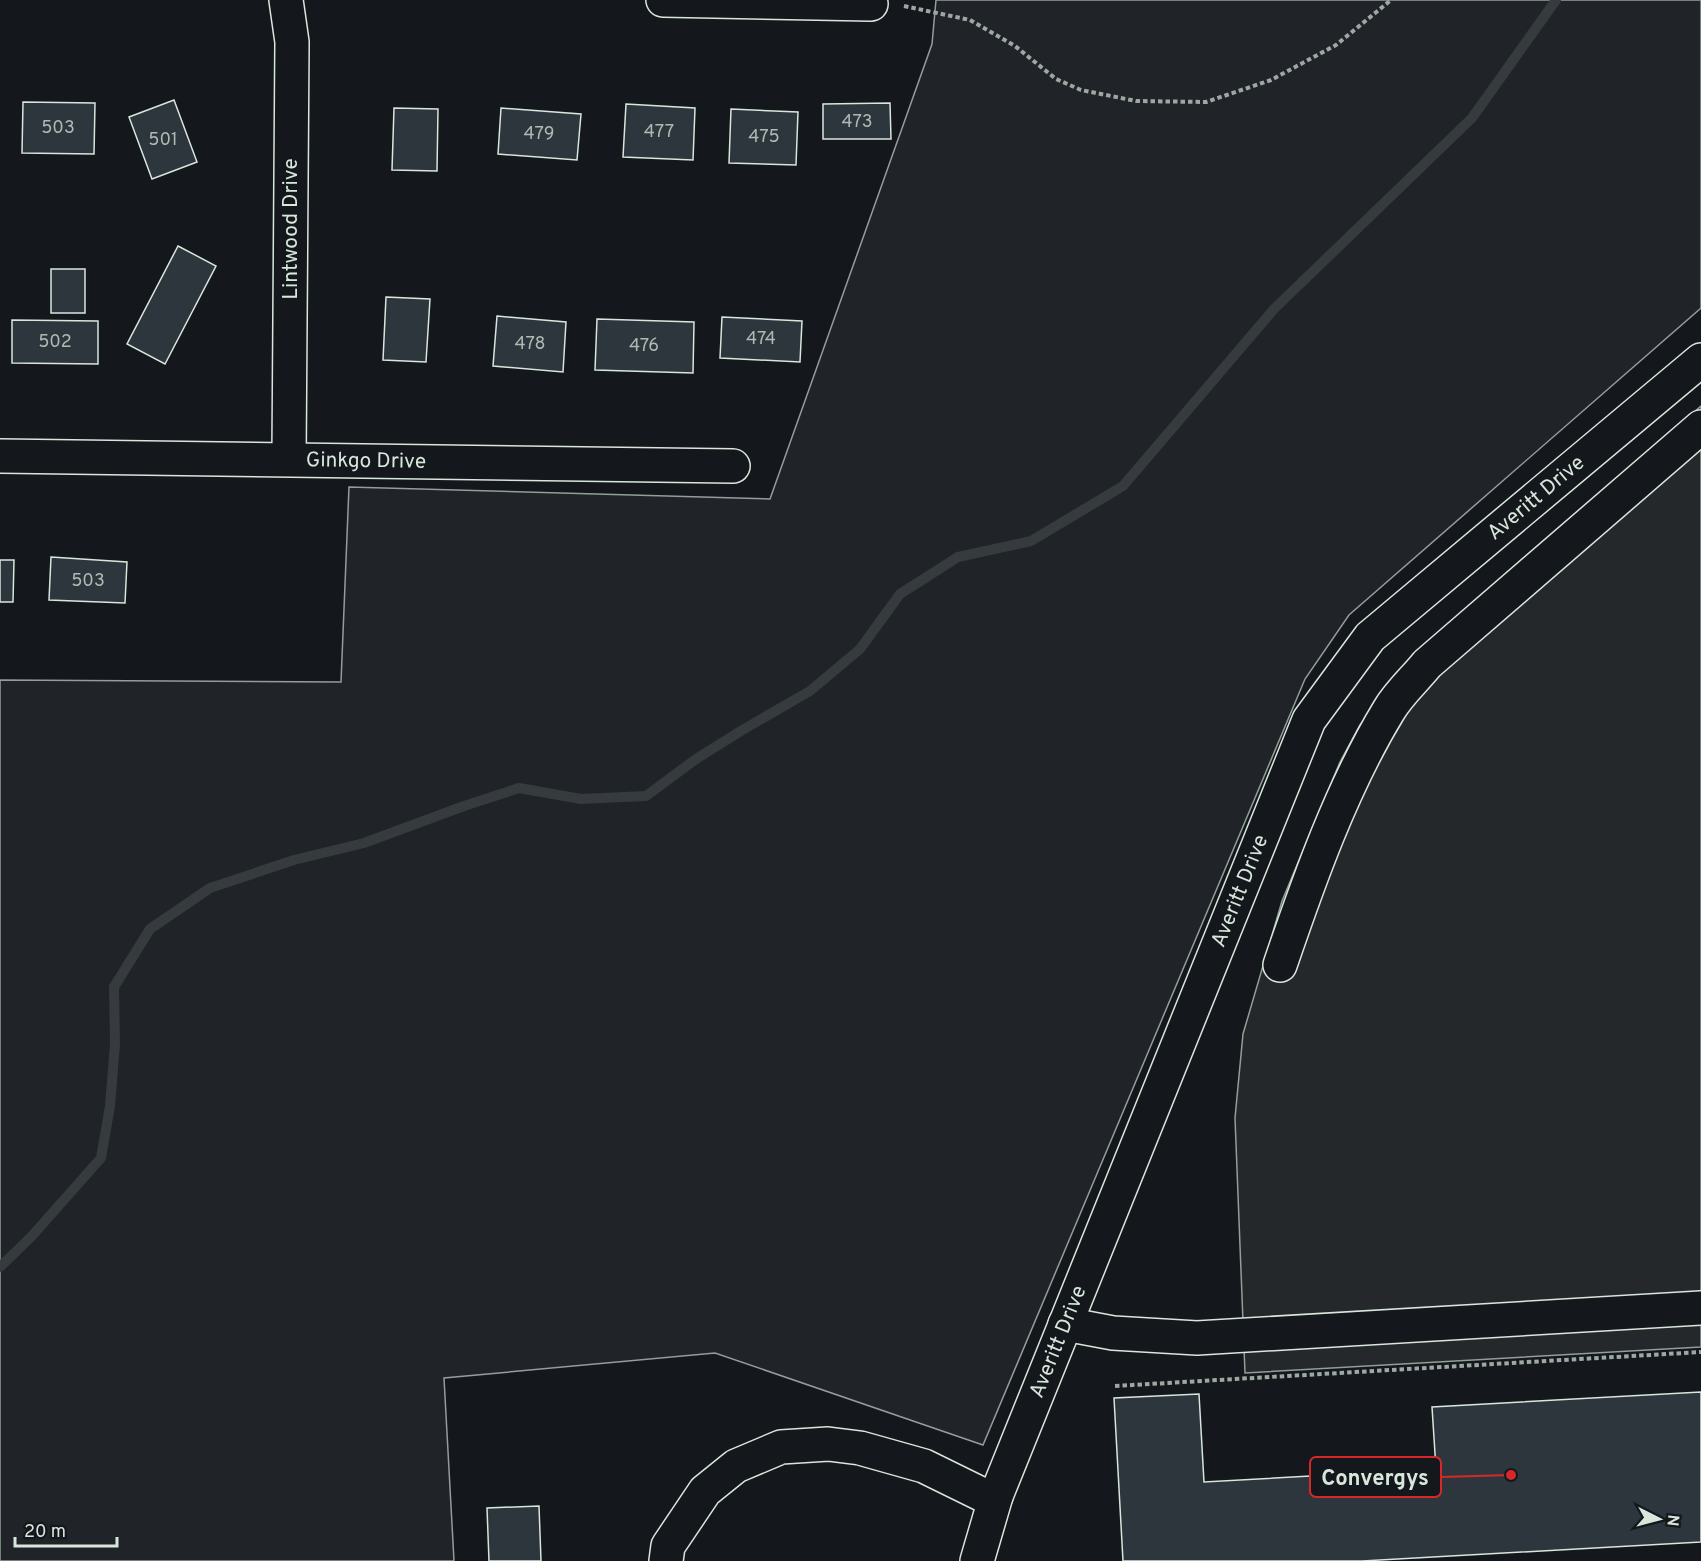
<svg xmlns="http://www.w3.org/2000/svg" width="1701" height="1561" viewBox="0 0 1701 1561" font-family="Overpass,sans-serif">
<rect width="100%" height="100%" fill="#14181c"/>
<polygon fill="#202428" stroke="#939e99" stroke-width="1.5" points="936,0 1701,0 1701,308 1349,615 1305,679 983,1445 715,1353 444,1378 454,1561 0,1561 0,680 341,682 349,487 770,499 932,44"/>
<polygon fill="#24282b" stroke="#939e99" stroke-width="1.5" points="1701,406 1701,1347 1245,1373 1235,1118 1243,1034 1282,901 1340,762 1360,725 1403,670"/>
<g fill="none" stroke-linecap="round" stroke-linejoin="round">
<polyline stroke="#363b3e" stroke-width="10" points="0,1267 31,1237 101,1158 110,1106 115,1044 114,987 150,929 210,888 294,860 364,843 464,806 519,788 581,799 646,796 696,759 744,729 810,691 860,649 900,594 958,557 1031,541 1123,486 1274,309 1472,118 1556,0"/>
</g>
<g fill="#2c363c" stroke="#d8e6dc" stroke-width="1.5">
<polygon points="174,100 197,162 152,179 129,117"/>
<polygon points="23,102 95,103 94,154 22,153"/>
<polygon points="890,103 891,139 823,139 823,104"/>
<polygon points="626,104 695,108 693,160 623,157"/>
<polygon points="394,108 438,109 437,171 392,170"/>
<polygon points="501,108 581,114 577,160 498,154"/>
<polygon points="731,109 798,112 796,165 729,163"/>
<polygon points="178,246 216,266 165,364 127,344"/>
<rect x="51" y="269" width="34" height="44"/>
<polygon points="386,297 430,299 426,362 383,360"/>
<polygon points="497,316 566,322 563,372 493,366"/>
<polygon points="722,317 802,321 800,362 720,358"/>
<polygon points="597,319 694,322 693,373 595,370"/>
<polygon points="12,320 98,321 98,364 12,363"/>
<polygon points="51,557 127,562 125,603 49,600"/>
<polygon points="0,560 14,560 13,602 0,602"/>
<polygon points="1701,1392 1701,1542 1362,1561 1123,1561 1114,1398 1199,1394 1204,1482 1436,1469 1432,1407"/>
<polygon points="539,1506 541,1561 489,1561 487,1508"/>
</g>
<g fill="none" stroke-linecap="round" stroke-linejoin="round">
<g stroke="#d8e6dc" stroke-width="36">
<g id="minor">
<polyline points="286,0 292,42 289,459"/>
<polyline points="663,0 871,4"/>
<path id="s1" d="M0,456l733,10"/>
<path d="M1280,965c29,-85 62,-178 109,-255 10,-17 26,-31 38,-46l274,-237"/>
<polyline points="1065,1324 1113,1333 1197,1338 1701,1308"/>
<polyline points="666,1561 668,1546 705,1491 736,1466 781,1447 828,1444 860,1448 924,1466 983,1495 996,1496"/>
<path id="s2" d="M977,1561l19,-65 313,-776 61,-83 331,-277"/>
</g>
</g>
<g stroke="#9da8a2" stroke-width="4" stroke-dasharray="4.5 3" stroke-linecap="butt">
<polyline points="904,6 970,20 1015,46 1056,79 1081,90 1136,101 1206,102 1271,80 1336,45 1391,0"/>
<polyline points="1115,1386 1701,1352"/>
</g>
<use href="#minor" stroke="#14181c" stroke-width="33"/>
</g>
<g text-anchor="middle" dominant-baseline="central" stroke-width="4.5" stroke-linejoin="round" paint-order="stroke">
<g font-size="18" fill="#adbab4">
<text x="857" y="122">473</text>
<text x="58" y="128">503</text>
<text x="659" y="132">477</text>
<text x="539" y="134">479</text>
<text x="764" y="137">475</text>
<text x="163" y="140">501</text>
<text x="761" y="339">474</text>
<text x="55" y="342">502</text>
<text x="530" y="344">478</text>
<text x="644" y="346">476</text>
<text x="88" y="581">503</text>
</g>
<g font-size="21" fill="#d8e6dc" stroke="#14181c">
<text transform="translate(291 229) rotate(-90)">Lintwood Drive</text>
<text stroke="none"><textPath href="#s1" startOffset="366">Ginkgo Drive</textPath></text>
<text stroke="none"><textPath href="#s2" startOffset="1224">Averitt Drive</textPath></text>
<text stroke="none"><textPath href="#s2" startOffset="720">Averitt Drive</textPath></text>
<text stroke="none"><textPath href="#s2" startOffset="234">Averitt Drive</textPath></text>
</g>
</g>
<path fill="none" stroke="#d62828" stroke-width="2" d="M1511 1475L1441 1477"/>
<circle fill="#d62828" stroke="#14181c" stroke-width="2" cx="1511" cy="1475" r="6"/>
<rect fill="#14181c" stroke="#d62828" stroke-width="2" x="1310" y="1457" width="131" height="40" rx="6"/>
<g font-size="22" text-anchor="middle" font-weight="bold" fill="#d8e6dc">
<text x="1375" y="1485">Convergys</text>
</g>
<g transform="translate(1659 1519) rotate(96)" stroke="#14181c" stroke-width="4.5" paint-order="stroke">
<path d="M0-4.5L10 22L0 15L-10 22Z" fill="#d8e6dc"/>
<text y="-9" font-size="16" font-weight="bold" text-anchor="middle" fill="#d8e6dc">N</text>
</g>
<path d="M15 1537v9h102v-9" fill="none" stroke="#d8e6dc" stroke-width="3"/>
<text x="24" y="1537" font-size="18" fill="#d8e6dc" stroke="#14181c" stroke-width="4.5" paint-order="stroke">20 m</text>
</svg>
